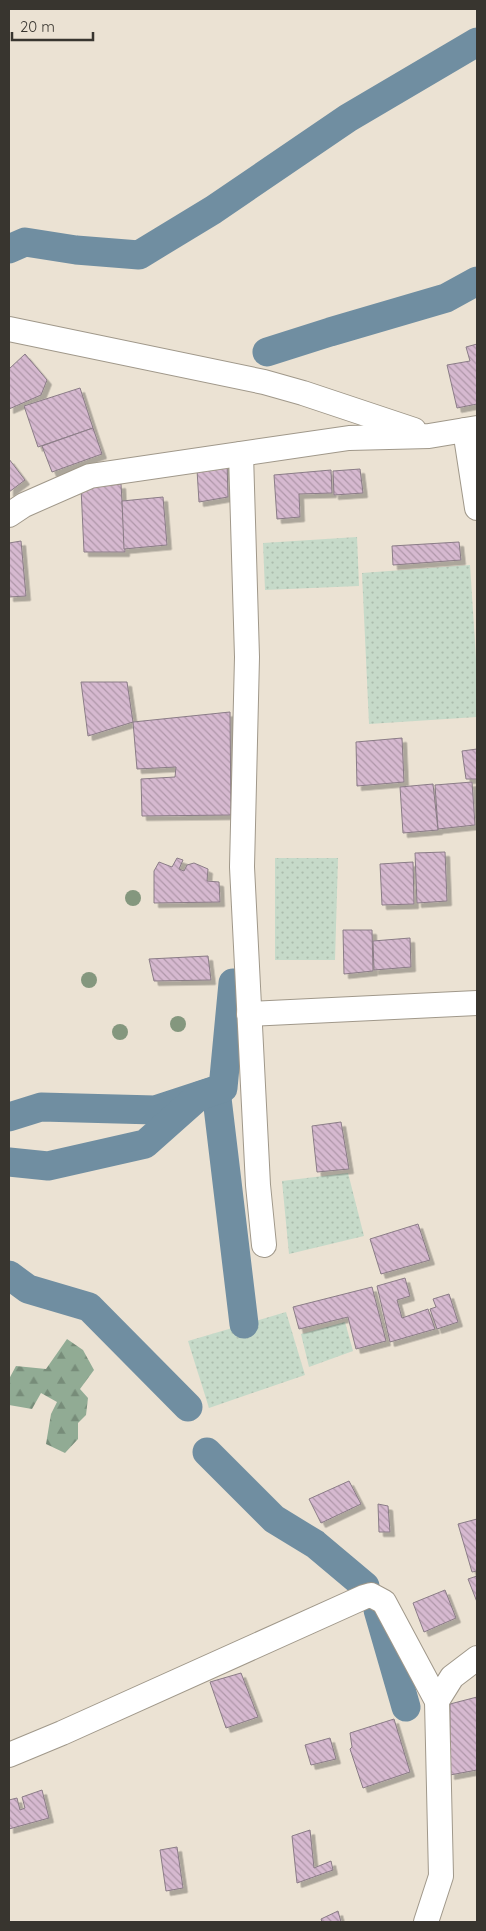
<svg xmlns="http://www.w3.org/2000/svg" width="486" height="1931" viewBox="0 0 486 1931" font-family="Quicksand,sans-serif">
<defs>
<pattern id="grass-dots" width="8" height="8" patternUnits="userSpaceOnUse" patternTransform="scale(1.25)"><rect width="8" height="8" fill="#c6dac9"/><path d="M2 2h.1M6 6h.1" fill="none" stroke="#abbcad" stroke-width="1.8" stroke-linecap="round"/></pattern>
<pattern id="forest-firs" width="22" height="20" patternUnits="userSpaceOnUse" patternTransform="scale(1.25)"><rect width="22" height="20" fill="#91ab94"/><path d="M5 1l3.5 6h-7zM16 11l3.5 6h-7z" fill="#778c79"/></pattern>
<pattern id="building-back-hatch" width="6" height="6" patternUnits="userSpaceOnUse" patternTransform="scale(1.25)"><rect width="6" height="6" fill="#d6b9d0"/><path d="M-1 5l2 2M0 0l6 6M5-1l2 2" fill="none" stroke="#af97a9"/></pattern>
<filter id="shadow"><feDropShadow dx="4.5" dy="4.5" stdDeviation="0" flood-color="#0004"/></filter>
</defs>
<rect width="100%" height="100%" fill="#ebe2d3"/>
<g fill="url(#grass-dots)">
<polygon points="357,537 359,586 265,590 263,543"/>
<polygon points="470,565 477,673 477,717 369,724 362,573"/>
<polygon points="275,858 338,858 335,960 275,960"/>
<polygon points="348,1173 364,1236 289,1254 282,1181"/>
<polygon points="286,1312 305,1375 209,1408 188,1341"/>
<polygon points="345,1322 353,1351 309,1367 301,1334"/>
</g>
<polygon fill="url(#forest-firs)" points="67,1339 83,1350 94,1370 80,1389 88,1398 86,1415 78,1423 78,1439 65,1453 46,1444 51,1414 57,1402 41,1393 32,1409 9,1405 9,1379 16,1366 46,1369"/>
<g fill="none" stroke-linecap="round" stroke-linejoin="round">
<g stroke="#708ea1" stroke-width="29">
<polyline points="9,249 25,242 76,250 139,255 213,210 348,118 477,42"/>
<polyline points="267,352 330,332 446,298 477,281"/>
<polyline points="9,1117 41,1107 155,1110 216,1090 244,1324"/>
<polyline points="9,1162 48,1166 145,1144 199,1096 223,1088 233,983"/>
<polyline points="9,1275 28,1289 89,1307 188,1407"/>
<polyline points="207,1452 274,1519 315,1544 365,1586"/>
<polyline points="378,1610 406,1707"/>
</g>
</g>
<g fill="url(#building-back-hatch)" stroke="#8a7c86" filter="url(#shadow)">
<polygon points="477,344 477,404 457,408 447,365 470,361 466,347"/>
<polygon points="25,354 47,380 41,395 9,409 9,369"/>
<polygon points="80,388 93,428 38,447 24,406"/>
<polygon points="93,428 102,454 52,472 42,446"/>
<polygon points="9,459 25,480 9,492"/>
<polygon points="227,461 228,497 199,502 197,470"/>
<polygon points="360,469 363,493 334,495 333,471"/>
<polygon points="331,470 332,493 299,494 300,517 277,519 274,475"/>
<polygon points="121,484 125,552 84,552 81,488"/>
<polygon points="163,497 167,545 124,549 122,501"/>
<polygon points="21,541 26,596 9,597 9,543"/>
<polygon points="459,542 461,560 393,565 392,546"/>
<polygon points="81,682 127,682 133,722 88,736"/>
<polygon points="230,712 231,815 142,816 141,779 175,777 176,767 137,769 133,722"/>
<polygon points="402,738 404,782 357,786 356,742"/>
<polygon points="477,749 477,779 466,779 462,751"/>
<polygon points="472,782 475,825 438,829 435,785"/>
<polygon points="433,784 438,830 403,833 400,787"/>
<polygon points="445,852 447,901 417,903 415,853"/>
<polygon points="177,858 183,860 179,869 184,871 187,865 194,863 208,869 207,881 219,882 220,902 154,903 154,871 159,862 172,867"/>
<polygon points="413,862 414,904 382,905 380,864"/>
<polygon points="343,930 372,930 373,971 344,974"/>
<polygon points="410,938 411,967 374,970 373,941"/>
<polygon points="208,956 211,980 154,981 149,959"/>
<polygon points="341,1122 349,1169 317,1172 312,1126"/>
<polygon points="418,1224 430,1260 381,1274 370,1239"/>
<polygon points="405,1278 410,1296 397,1300 402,1318 428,1309 435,1329 390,1342 377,1286"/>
<polygon points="372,1287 386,1341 356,1349 348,1317 299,1329 293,1307"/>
<polygon points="449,1294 458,1322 437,1329 430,1309 436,1307 433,1299"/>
<polygon points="349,1481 361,1504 321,1523 309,1499"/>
<polygon points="378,1504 388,1506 390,1532 379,1532"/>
<polygon points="477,1519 477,1571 472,1572 458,1524"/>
<polygon points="477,1576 477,1602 468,1579"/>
<polygon points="445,1590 456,1618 424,1632 413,1603"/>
<polygon points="241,1673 258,1717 226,1728 210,1682"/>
<polygon points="477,1697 477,1770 450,1775 450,1704"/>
<polygon points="394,1719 410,1772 363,1788 350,1749 352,1747 350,1733"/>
<polygon points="330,1738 336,1759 311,1765 305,1745"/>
<polygon points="42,1790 49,1818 9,1829 9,1800 17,1798 20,1810 25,1808 22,1797"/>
<polygon points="310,1830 314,1868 331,1861 333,1870 297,1883 292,1836"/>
<polygon points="177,1847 183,1888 166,1891 160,1850"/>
<polygon points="338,1911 341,1922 322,1922 321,1919"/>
</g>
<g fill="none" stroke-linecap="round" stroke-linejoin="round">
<g stroke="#a0988a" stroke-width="26">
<g id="street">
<polyline points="9,329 264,382 303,393 414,430"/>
<polyline points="465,430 477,508"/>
<polyline points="241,454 247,657 242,867 258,1185 264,1245"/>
<polyline points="9,515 24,505 90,476 349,438 429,436 477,428"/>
<polyline points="249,1014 477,1003"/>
<polyline points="437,1701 452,1677 477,1658"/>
<polyline points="9,1755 62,1733 364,1597 371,1595 384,1602 437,1701 441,1876 426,1922"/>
</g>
</g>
<use href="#street" stroke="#fff" stroke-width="24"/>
</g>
<g fill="#84977e">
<circle cx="133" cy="898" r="8"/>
<circle cx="89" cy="980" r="8"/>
<circle cx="178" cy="1024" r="8"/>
<circle cx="120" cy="1032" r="8"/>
</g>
<rect width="486" height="1931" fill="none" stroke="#38352f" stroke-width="20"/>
<path d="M12 32v8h81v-8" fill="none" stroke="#38352f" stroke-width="2.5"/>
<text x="20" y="32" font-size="15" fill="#38352f" stroke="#ebe2d3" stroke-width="4" paint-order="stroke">20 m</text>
</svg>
